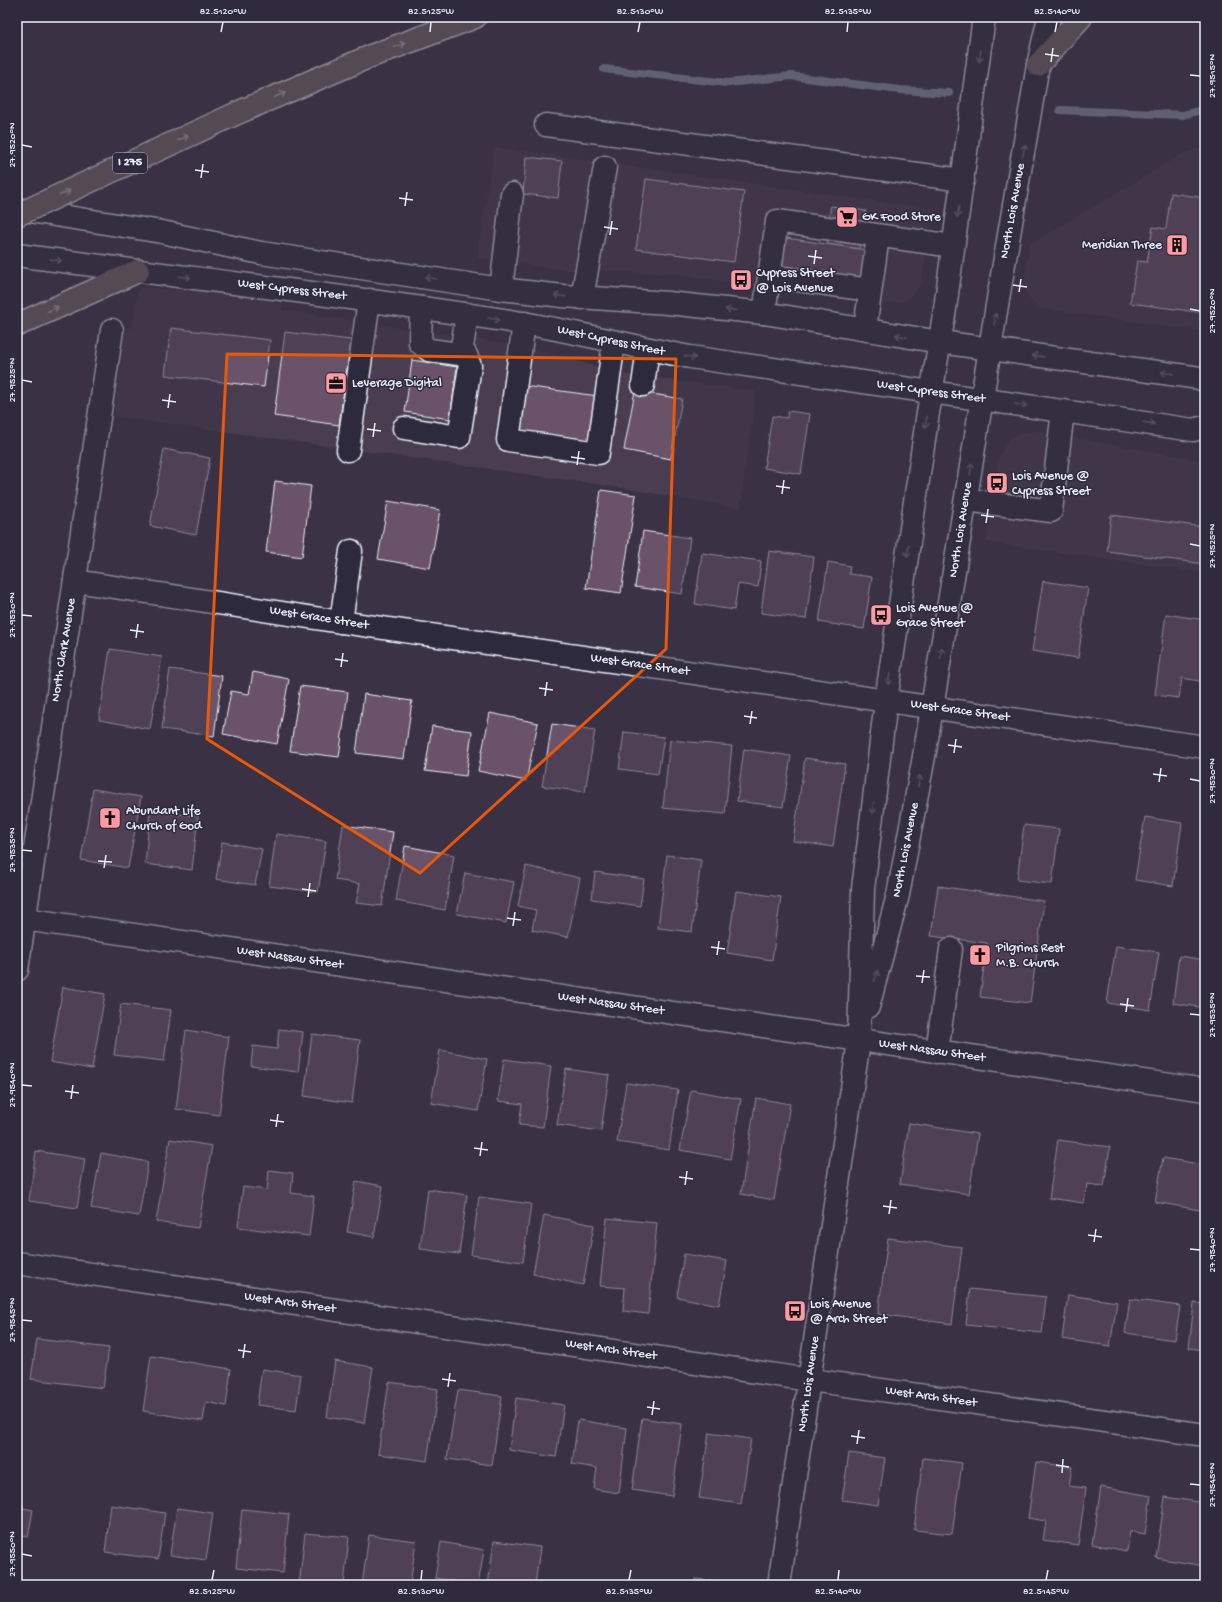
<svg xmlns="http://www.w3.org/2000/svg" width="1222" height="1602" viewBox="0 0 1222 1602" font-family="'Gochi Hand',sans-serif">
<rect width="100%" height="100%" fill="#3b3245"/>
<filter id="ink" filterUnits="userSpaceOnUse"><feTurbulence type="fractalNoise" baseFrequency=".025" numOctaves="2"/><feDisplacementMap in="SourceGraphic" scale="8" xChannelSelector="R" yChannelSelector="G"/><feConvolveMatrix kernelMatrix="1 2 1 2 8 2 1 2 1" color-interpolation-filters="sRGB"/></filter>
<g filter="url(#ink)">
<g fill="#493c4f">
<polygon points="494,147 933,209 921,283 914,293 904,301 881,305 675,274 567,270 477,258"/>
<polygon points="1205,147 1205,332 1040,308 1032,302 1027,295 1024,285 1029,245 1186,152"/>
<polygon points="139,287 188,290 283,302 282,310 526,347 624,374 756,391 740,508 609,486 114,416 125,327 132,328"/>
<polygon points="1036,431 1205,461 1205,573 986,542 999,456 1010,438 1023,432"/>
</g>
<g fill="none" stroke-linecap="round" stroke-linejoin="round">
<g stroke="#8c9cac" stroke-width="8">
<polyline points="604,69 727,83 791,76 900,90 949,93"/>
<polyline points="1060,110 1183,115 1205,109"/>
</g>
</g>
<g fill="#6a5367" stroke="#e8f1f8">
<polygon points="526,157 562,161 558,198 523,194"/>
<polygon points="646,179 744,192 734,262 636,249"/>
<polygon points="1171,193 1205,198 1205,313 1130,303 1137,261 1147,262 1153,227 1166,229"/>
<polygon points="831,206 866,211 863,227 828,222"/>
<polygon points="830,223 862,227 859,249 827,244"/>
<polygon points="786,238 873,251 869,281 781,268"/>
<polygon points="171,328 270,340 264,387 165,375"/>
<polygon points="285,332 351,340 339,425 274,416"/>
<polygon points="412,360 457,367 450,419 405,412"/>
<polygon points="524,386 598,396 591,440 518,431"/>
<polygon points="635,391 682,399 671,459 624,450"/>
<polygon points="788,411 810,414 801,474 764,468 772,416 787,418"/>
<polygon points="164,449 210,458 196,535 150,526"/>
<polygon points="275,481 311,486 302,557 266,552"/>
<polygon points="601,490 636,495 621,593 586,588"/>
<polygon points="388,501 440,510 430,568 378,559"/>
<polygon points="1111,515 1205,527 1205,564 1107,551"/>
<polygon points="643,531 690,538 682,594 635,587"/>
<polygon points="769,551 814,557 806,619 761,613"/>
<polygon points="702,553 761,561 758,587 738,584 734,610 695,604"/>
<polygon points="828,562 850,566 849,574 872,577 864,629 819,622"/>
<polygon points="1043,581 1088,588 1078,658 1032,651"/>
<polygon points="1166,614 1205,620 1205,682 1182,678 1179,698 1155,695"/>
<polygon points="110,649 162,657 150,729 99,720"/>
<polygon points="170,669 222,676 214,736 162,729"/>
<polygon points="253,672 289,679 277,744 223,734 231,691 249,694"/>
<polygon points="300,686 348,692 339,757 290,751"/>
<polygon points="364,694 412,701 404,759 356,753"/>
<polygon points="490,713 538,723 526,781 478,771"/>
<polygon points="552,724 595,730 585,792 542,786"/>
<polygon points="432,726 472,731 466,776 425,771"/>
<polygon points="624,732 664,737 658,774 619,769"/>
<polygon points="670,740 732,746 725,814 663,808"/>
<polygon points="744,749 791,756 783,807 737,801"/>
<polygon points="805,758 845,764 833,847 793,841"/>
<polygon points="93,789 141,797 128,868 81,860"/>
<polygon points="150,811 198,816 192,870 145,864"/>
<polygon points="1145,817 1182,823 1173,886 1135,880"/>
<polygon points="343,825 393,832 382,906 356,903 360,884 335,880"/>
<polygon points="1024,825 1059,829 1052,884 1017,880"/>
<polygon points="276,834 326,841 318,892 269,886"/>
<polygon points="222,842 262,849 255,885 216,879"/>
<polygon points="405,846 454,855 445,910 396,901"/>
<polygon points="667,855 701,860 692,932 658,928"/>
<polygon points="526,866 580,878 568,937 532,930 536,910 518,906"/>
<polygon points="595,872 644,879 640,906 592,899"/>
<polygon points="465,873 514,882 506,923 457,914"/>
<polygon points="938,886 1044,901 1030,1003 980,997 987,943 931,936"/>
<polygon points="736,891 781,897 772,960 727,953"/>
<polygon points="1116,946 1159,952 1150,1010 1107,1003"/>
<polygon points="1179,956 1205,960 1205,1008 1173,1003"/>
<polygon points="63,987 105,994 92,1069 50,1062"/>
<polygon points="121,1004 171,1010 164,1061 114,1055"/>
<polygon points="279,1029 303,1032 298,1072 251,1066 253,1046 277,1049"/>
<polygon points="186,1030 229,1037 219,1115 176,1109"/>
<polygon points="312,1034 360,1040 352,1103 304,1096"/>
<polygon points="440,1050 487,1059 478,1111 431,1103"/>
<polygon points="504,1059 551,1066 543,1127 519,1125 522,1104 498,1101"/>
<polygon points="566,1069 609,1075 601,1131 557,1125"/>
<polygon points="626,1083 678,1090 669,1150 617,1142"/>
<polygon points="691,1090 741,1099 730,1159 680,1150"/>
<polygon points="756,1098 790,1104 774,1200 741,1194"/>
<polygon points="909,1123 978,1134 969,1194 900,1184"/>
<polygon points="170,1139 212,1146 198,1228 156,1222"/>
<polygon points="1058,1140 1110,1147 1104,1186 1087,1184 1084,1203 1049,1198"/>
<polygon points="36,1151 85,1159 77,1208 29,1201"/>
<polygon points="101,1153 148,1162 139,1216 91,1208"/>
<polygon points="1163,1158 1205,1165 1205,1211 1155,1202"/>
<polygon points="269,1170 293,1173 291,1193 314,1196 309,1236 238,1227 243,1187 267,1190"/>
<polygon points="356,1181 383,1186 374,1237 347,1232"/>
<polygon points="428,1189 467,1195 459,1254 420,1249"/>
<polygon points="479,1197 531,1204 523,1262 471,1255"/>
<polygon points="544,1215 594,1225 583,1285 533,1274"/>
<polygon points="607,1218 657,1223 648,1314 623,1311 625,1288 600,1286"/>
<polygon points="888,1238 962,1247 952,1324 878,1314"/>
<polygon points="684,1254 727,1261 719,1305 677,1297"/>
<polygon points="970,1289 1046,1297 1042,1333 966,1325"/>
<polygon points="1068,1295 1117,1302 1110,1346 1062,1339"/>
<polygon points="1130,1299 1180,1306 1175,1340 1125,1333"/>
<polygon points="1194,1303 1205,1304 1205,1350 1189,1348"/>
<polygon points="37,1339 109,1348 103,1388 31,1379"/>
<polygon points="151,1356 231,1369 226,1406 206,1402 203,1421 143,1411"/>
<polygon points="335,1361 373,1367 364,1423 327,1417"/>
<polygon points="262,1369 301,1375 296,1410 257,1405"/>
<polygon points="389,1382 438,1389 427,1461 378,1454"/>
<polygon points="458,1390 502,1396 492,1465 447,1459"/>
<polygon points="516,1398 564,1405 556,1457 509,1450"/>
<polygon points="642,1418 682,1424 672,1496 632,1490"/>
<polygon points="578,1420 627,1428 619,1493 594,1489 597,1468 572,1464"/>
<polygon points="709,1433 751,1439 741,1504 699,1498"/>
<polygon points="849,1453 885,1458 878,1505 842,1500"/>
<polygon points="923,1458 962,1463 952,1534 914,1530"/>
<polygon points="1036,1462 1072,1467 1069,1486 1086,1488 1078,1545 1043,1540 1046,1521 1028,1518"/>
<polygon points="1101,1487 1151,1496 1145,1534 1130,1531 1127,1551 1092,1544"/>
<polygon points="1165,1497 1205,1503 1204,1566 1156,1558"/>
<polygon points="111,1505 165,1513 158,1559 105,1552"/>
<polygon points="17,1507 33,1510 28,1537 17,1535"/>
<polygon points="177,1508 213,1513 206,1560 170,1555"/>
<polygon points="242,1509 289,1514 283,1573 236,1568"/>
<polygon points="305,1533 349,1537 344,1585 299,1585"/>
<polygon points="369,1535 416,1541 410,1585 362,1585"/>
<polygon points="494,1541 540,1547 535,1585 488,1585"/>
<polygon points="441,1542 484,1550 478,1585 435,1578"/>
<polygon points="695,1579 733,1583 733,1585 694,1585"/>
</g>
<g fill="none" stroke-linecap="round" stroke-linejoin="round">
<g stroke="#e8f1f8" stroke-width="25">
<g id="minor">
<polyline points="546,125 963,180"/>
<polyline points="17,209 162,232 261,253 501,289 563,296 668,303 764,313 940,342 1200,378 1205,381"/>
<path d="M17,255c168,23 337,41 505,68 56,9 112,24 168,34l503,73 12,-3"/>
<polyline points="769,276 870,290"/>
<polyline points="501,289 512,194"/>
<polyline points="582,298 605,167"/>
<polyline points="764,313 777,221 953,246"/>
<polyline points="524,323 508,440 598,453 614,342"/>
<polyline points="865,329 878,236"/>
<polyline points="461,354 467,314"/>
<polyline points="643,385 648,349"/>
<polyline points="404,428 459,437 470,366 466,355 429,350 420,343 421,308"/>
<polyline points="348,450 369,300"/>
<polyline points="966,500 1051,511 1063,411"/>
<polyline points="75,581 341,622 1205,747"/>
<polyline points="341,622 351,551"/>
<polyline points="17,918 1205,1090"/>
<polyline points="17,970 112,330"/>
<polyline points="868,1007 898,895 925,751 998,299 1038,65 1049,17"/>
<polyline points="937,1052 951,949"/>
<polyline points="17,1263 810,1380 1205,1435"/>
<polyline points="779,1585 859,1041 863,889 886,701 927,419 945,309 984,17"/>
</g>
</g>
<g stroke="#e8f1f8" stroke-width="25">
<g id="highway">
<polyline points="1038,65 1081,17"/>
<polyline points="244,110 371,56 475,17"/>
<polyline points="17,325 138,271"/>
</g>
</g>
<use href="#minor" stroke="#2f2a3d" stroke-width="22"/>
<use href="#highway" stroke="#766964" stroke-width="22"/>
<g stroke="#e8f1f8" stroke-width="25" stroke-linecap="butt">
<polyline id="highway-bridge" points="17,215 244,110"/>
</g>
<use href="#highway-bridge" stroke="#766964" stroke-width="22"/>
</g>
<defs><path id="oneway-shaft" d="M-6 0H5M1.5-3L5.5 0L1.5 3" fill="none" stroke-width="1.6" stroke-linecap="round" stroke-linejoin="round"/></defs>
<g stroke="#babbbd">
<use href="#oneway-shaft" transform="translate(400 45) rotate(-21)"/>
<use href="#oneway-shaft" transform="translate(280 95) rotate(-23)"/>
<use href="#oneway-shaft" transform="translate(183 138) rotate(-25)"/>
<use href="#oneway-shaft" transform="translate(65 193) rotate(-25)"/>
<use href="#oneway-shaft" transform="translate(53 309) rotate(-24)"/>
</g>
<g stroke="#70707e">
<use href="#oneway-shaft" transform="translate(980 56) rotate(98)"/>
<use href="#oneway-shaft" transform="translate(1024 150) rotate(-80)"/>
<use href="#oneway-shaft" transform="translate(958 212) rotate(98)"/>
<use href="#oneway-shaft" transform="translate(56 260) rotate(8)"/>
<use href="#oneway-shaft" transform="translate(185 277) rotate(7)"/>
<use href="#oneway-shaft" transform="translate(431 278) rotate(-171)"/>
<use href="#oneway-shaft" transform="translate(560 296) rotate(-174)"/>
<use href="#oneway-shaft" transform="translate(731 310) rotate(-174)"/>
<use href="#oneway-shaft" transform="translate(494 319) rotate(9)"/>
<use href="#oneway-shaft" transform="translate(995 319) rotate(-81)"/>
<use href="#oneway-shaft" transform="translate(901 336) rotate(-169)"/>
<use href="#oneway-shaft" transform="translate(1038 356) rotate(-172)"/>
<use href="#oneway-shaft" transform="translate(690 357) rotate(9)"/>
<use href="#oneway-shaft" transform="translate(1167 373) rotate(-172)"/>
<use href="#oneway-shaft" transform="translate(1021 405) rotate(8)"/>
<use href="#oneway-shaft" transform="translate(926 422) rotate(99)"/>
<use href="#oneway-shaft" transform="translate(1149 423) rotate(8)"/>
<use href="#oneway-shaft" transform="translate(971 469) rotate(-81)"/>
<use href="#oneway-shaft" transform="translate(908 551) rotate(98)"/>
<use href="#oneway-shaft" transform="translate(941 653) rotate(-81)"/>
<use href="#oneway-shaft" transform="translate(889 679) rotate(98)"/>
<use href="#oneway-shaft" transform="translate(919 781) rotate(-80)"/>
<use href="#oneway-shaft" transform="translate(873 808) rotate(97)"/>
<use href="#oneway-shaft" transform="translate(876 976) rotate(-75)"/>
</g>
</g>
<path d="M0 0H1222V1602H0ZM227,354l449,5 -10,290 -246,224 -213,-134z" fill="#3b3245" fill-opacity=".55" fill-rule="evenodd"/>
<path fill="none" stroke="#e8590c" stroke-width="3" stroke-linejoin="round" d="M227,354l449,5 -10,290 -246,224 -213,-134z"/>
<path fill="none" stroke="#e8f1f8" stroke-width="1.5" d="M221,32l2,-10M430,32l1,-10M638,32l2,-10M847,32l1,-10M1055,32l2,-10M1045,54l14,2M1051,62l2,-14M1190,75l10,1M22,145l10,2M195,170l14,2M201,178l2,-14M399,198l14,2M405,206l2,-14M604,227l14,2M610,235l2,-14M808,256l14,2M814,264l2,-14M1013,285l14,2M1019,292l2,-13M1190,309l10,2M22,380l10,2M162,400l14,2M168,408l2,-14M367,429l14,2M373,437l2,-14M571,457l14,2M577,465l2,-14M776,486l14,2M782,494l2,-14M981,515l13,2M986,523l2,-14M1190,544l10,2M22,615l10,1M130,630l14,2M136,638l2,-14M335,659l13,2M341,667l2,-14M539,688l14,2M545,696l2,-14M744,716l13,2M750,724l2,-13M948,745l14,2M954,753l2,-14M1153,774l14,2M1190,779l10,2M1159,782l2,-14M22,850l10,1M98,861l14,1M104,868l2,-13M302,889l14,2M308,897l2,-14M507,918l14,2M513,926l2,-14M711,947l14,2M717,955l2,-14M916,976l14,1M922,983l2,-13M1120,1004l14,2M1126,1012l2,-14M1190,1014l10,1M22,1085l10,1M65,1091l14,2M71,1099l2,-14M270,1120l14,2M276,1127l2,-13M474,1148l14,2M480,1156l2,-14M679,1177l14,2M685,1185l2,-14M883,1206l14,2M889,1214l2,-14M1088,1235l14,2M1094,1242l2,-13M1190,1249l10,1M22,1320l10,1M238,1350l13,2M243,1358l2,-14M442,1379l14,2M448,1387l2,-14M647,1407l13,2M652,1415l2,-14M851,1436l14,2M857,1444l2,-14M1056,1465l13,2M1062,1473l1,-14M1190,1484l10,1M22,1554l10,2M212,1580l2,-10M421,1580l1,-10M629,1580l2,-10M838,1580l1,-10M1046,1580l2,-10"/>
<defs>
<g id="supermarket-square" transform="scale(1.15)"><rect x="-9" y="-9" width="18" height="18" rx="4" fill="#ff9aa2" stroke="#2f2a3d"/><path d="M-6-5.5h2.5l.6 2H6L4.5 2H-2.5L-4.4-4H-6ZM-1.5 3.2a1.3 1.3 0 1 0 .1 0ZM3 3.2a1.3 1.3 0 1 0 .1 0Z" fill="#111"/></g>
<g id="building-square" transform="scale(1.15)"><rect x="-9" y="-9" width="18" height="18" rx="4" fill="#ff9aa2" stroke="#2f2a3d"/><path d="M-4-6H4V6H1V3H-1V6H-4ZM-2.5-4.3h1.7v1.8h-1.7ZM.8-4.3h1.7v1.8H.8ZM-2.5-1h1.7V.8h-1.7ZM.8-1h1.7V.8H.8Z" fill="#111"/></g>
<g id="bus-square" transform="scale(1.15)"><rect x="-9" y="-9" width="18" height="18" rx="4" fill="#ff9aa2" stroke="#2f2a3d"/><path d="M-5-6H5V4H4V6H2V4H-2V6H-4V4H-5ZM-3.5-4V0h7V-4ZM-3.5 1.2v1.5H-2V1.2ZM2 1.2v1.5H3.5V1.2Z" fill="#111"/></g>
<g id="office-square" transform="scale(1.15)"><rect x="-9" y="-9" width="18" height="18" rx="4" fill="#ff9aa2" stroke="#2f2a3d"/><path d="M-6-3h4V-5.5h4V-3h4V5H-6ZM-1-4.5V-3h2v-1.5ZM-6 0V1H6V0Z" fill="#111"/></g>
<g id="church-square" transform="scale(1.15)"><rect x="-9" y="-9" width="18" height="18" rx="4" fill="#ff9aa2" stroke="#2f2a3d"/><path d="M-1.2-6h2.4v3.5h3.3v2.4h-3.3V6h-2.4V-.1h-3.3v-2.4h3.3Z" fill="#111"/></g>
</defs>
<g fill-rule="evenodd">
<use href="#supermarket-square" x="847" y="217"/>
<use href="#building-square" x="1177" y="245"/>
<use href="#bus-square" x="741" y="280"/>
<use href="#office-square" x="336" y="383"/>
<use href="#bus-square" x="997" y="483"/>
<use href="#bus-square" x="881" y="615"/>
<use href="#church-square" x="110" y="818"/>
<use href="#church-square" x="980" y="955"/>
<use href="#bus-square" x="795" y="1311"/>
</g>
<g text-anchor="middle" dominant-baseline="central" stroke-width="3" stroke-linejoin="round" paint-order="stroke">
<rect fill="#2f2a3d" stroke="#b0b5c0" stroke-width="1" x="113" y="153" width="34" height="20" rx="3"/>
<g font-size="12" font-weight="bold" fill="#e8f1f8">
<text x="130" y="163">I 275</text>
</g>
<g font-size="13" fill="#e8f1f8" stroke="#2f2a3d">
<text transform="translate(1013 211) rotate(-80)">North Lois Avenue</text>
<text transform="translate(292 290) rotate(7)">West Cypress Street</text>
<text transform="translate(611 341) rotate(12)">West Cypress Street</text>
<text transform="translate(931 392) rotate(8)">West Cypress Street</text>
<text transform="translate(961 530) rotate(-81)">North Lois Avenue</text>
<text transform="translate(319 618) rotate(9)">West Grace Street</text>
<text transform="translate(64 650) rotate(-81)">North Clark Avenue</text>
<text transform="translate(640 665) rotate(8)">West Grace Street</text>
<text transform="translate(960 711) rotate(8)">West Grace Street</text>
<text transform="translate(906 850) rotate(-79)">North Lois Avenue</text>
<text transform="translate(290 958) rotate(8)">West Nassau Street</text>
<text transform="translate(611 1004) rotate(8)">West Nassau Street</text>
<text transform="translate(932 1051) rotate(8)">West Nassau Street</text>
<text transform="translate(290 1303) rotate(8)">West Arch Street</text>
<text transform="translate(611 1350) rotate(8)">West Arch Street</text>
<text transform="translate(809 1384) rotate(-82)">North Lois Avenue</text>
<text transform="translate(931 1397) rotate(8)">West Arch Street</text>
</g>
<g font-size="13" fill="#e8f1f8" stroke="#2f2a3d" text-anchor="start">
<text x="862" y="217">GK Food Store</text>
<text x="1162" y="245" text-anchor="end">Meridian Three</text>
<text x="756" y="273">Cypress Street<tspan x="756" dy="15">@ Lois Avenue</tspan></text>
<text x="352" y="383">Leverage Digital</text>
<text x="1012" y="476">Lois Avenue @<tspan x="1012" dy="15">Cypress Street</tspan></text>
<text x="896" y="608">Lois Avenue @<tspan x="896" dy="15">Grace Street</tspan></text>
<text x="126" y="811">Abundant Life<tspan x="126" dy="15">Church of God</tspan></text>
<text x="996" y="948">Pilgrims Rest<tspan x="996" dy="15">M.B. Church</tspan></text>
<text x="810" y="1304">Lois Avenue<tspan x="810" dy="15">@ Arch Street</tspan></text>
</g>
</g>
<rect width="1222" height="1602" fill="none" stroke="#2f2a3d" stroke-width="44"/>
<rect x="22" y="22" width="1178" height="1558" fill="none" stroke="#e8f1f8" stroke-width="1.5"/>
<g font-size="10" text-anchor="middle" fill="#e8f1f8">
<text x="223" y="14">82.5120°W</text>
<text x="431" y="14">82.5125°W</text>
<text x="640" y="14">82.5130°W</text>
<text x="848" y="14">82.5135°W</text>
<text x="1057" y="14">82.5140°W</text>
<text transform="translate(1211 76) rotate(-90)" y="4">27.9515°N</text>
<text transform="translate(11 145) rotate(-90)" y="4">27.9520°N</text>
<text transform="translate(1211 311) rotate(-90)" y="4">27.9520°N</text>
<text transform="translate(11 380) rotate(-90)" y="4">27.9525°N</text>
<text transform="translate(1211 546) rotate(-90)" y="4">27.9525°N</text>
<text transform="translate(11 615) rotate(-90)" y="4">27.9530°N</text>
<text transform="translate(1211 781) rotate(-90)" y="4">27.9530°N</text>
<text transform="translate(11 850) rotate(-90)" y="4">27.9535°N</text>
<text transform="translate(1211 1015) rotate(-90)" y="4">27.9535°N</text>
<text transform="translate(11 1085) rotate(-90)" y="4">27.9540°N</text>
<text transform="translate(1211 1250) rotate(-90)" y="4">27.9540°N</text>
<text transform="translate(11 1320) rotate(-90)" y="4">27.9545°N</text>
<text transform="translate(1211 1485) rotate(-90)" y="4">27.9545°N</text>
<text transform="translate(11 1554) rotate(-90)" y="4">27.9550°N</text>
<text x="212" y="1594">82.5125°W</text>
<text x="421" y="1594">82.5130°W</text>
<text x="629" y="1594">82.5135°W</text>
<text x="838" y="1594">82.5140°W</text>
<text x="1046" y="1594">82.5145°W</text>
</g>
</svg>
